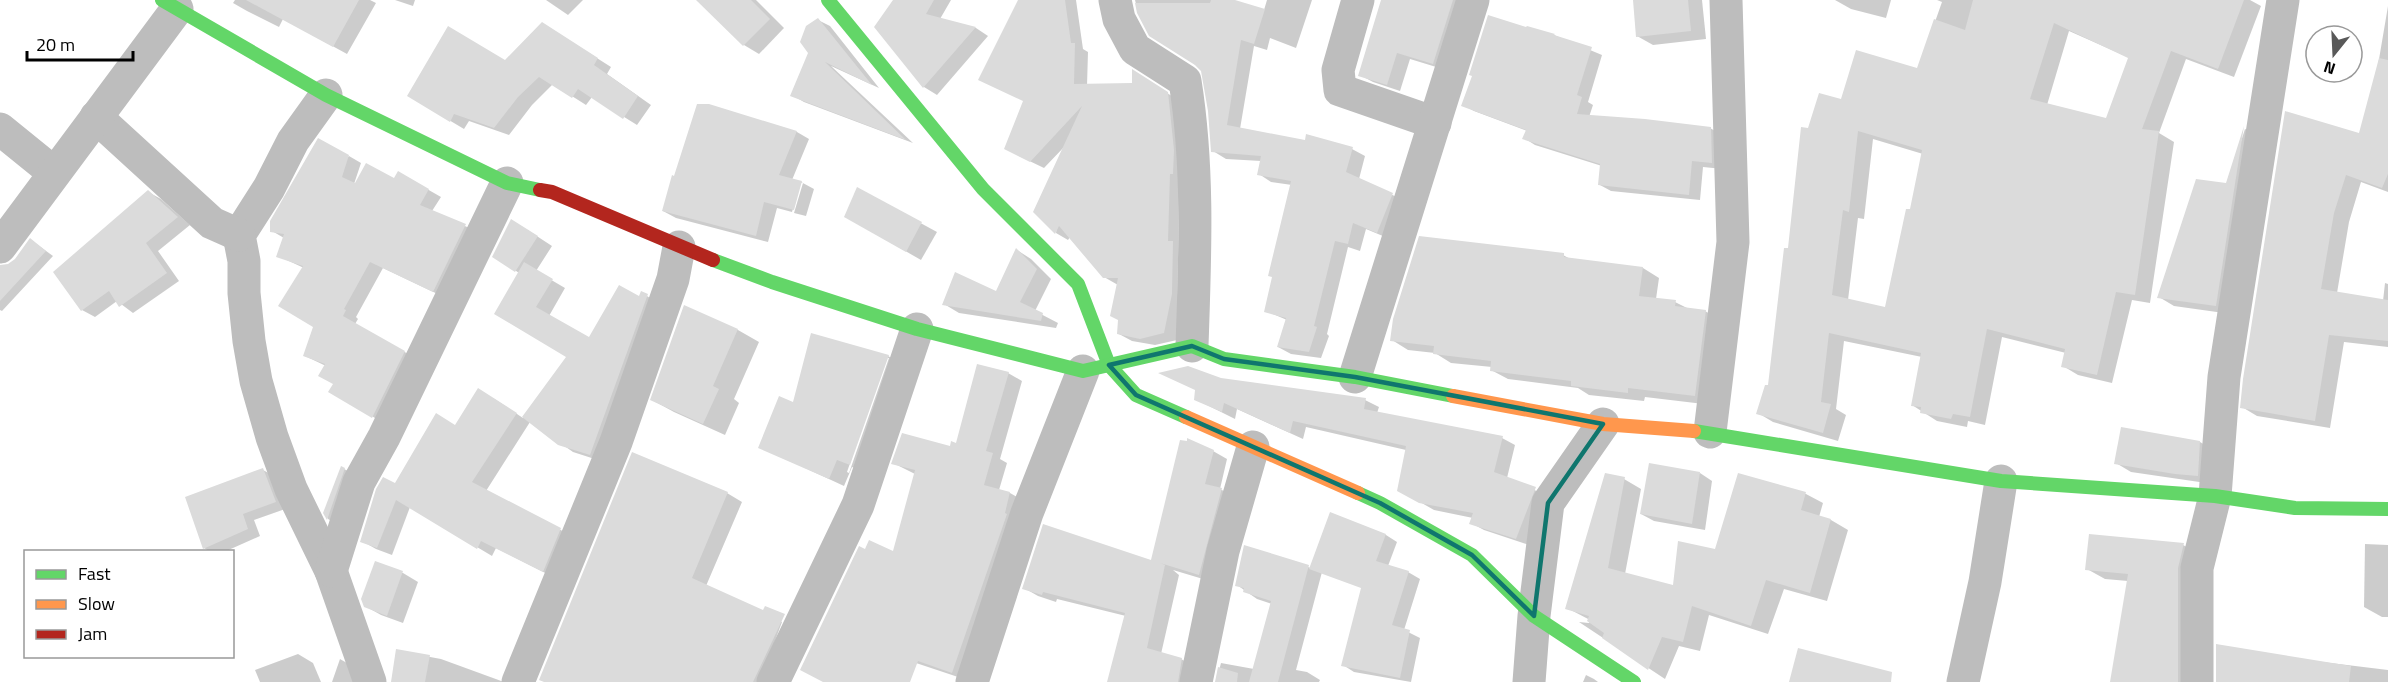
<svg xmlns="http://www.w3.org/2000/svg" width="2388" height="682" viewBox="0 0 2388 682" font-family="'Titillium Web',sans-serif">
<rect width="100%" height="100%" fill="#fff"/>
<g fill="#0003" fill-rule="evenodd">
<polygon points="235,0 370,0 376,3 347,54 283,19 279,27 247,11 233,3"/>
<polygon points="395,0 415,0 413,6"/>
<polygon points="546,0 583,0 568,15"/>
<polygon points="703,0 756,0 784,28 759,54 744,45"/>
<polygon points="894,0 951,0 940,19 976,28 988,36 937,95 924,87 875,27"/>
<polygon points="1020,0 1076,0 1083,49 1088,52 1087,86 1133,84 1144,79 1180,101 1177,340 1155,345 1132,341 1119,334 1118,285 1104,277 1070,237 1068,240 1056,233 1065,146 1044,168 1019,156 1025,102"/>
<polygon points="1135,0 1230,0 1264,10 1267,0 1312,0 1296,48 1270,38 1267,50 1254,46 1240,129 1352,149 1365,156 1359,179 1405,201 1390,239 1366,229 1360,251 1348,247 1327,334 1329,336 1321,358 1291,354 1278,347 1287,320 1266,311 1292,185 1271,182 1259,174 1261,161 1226,159 1213,151 1210,111 1202,71 1138,12"/>
<polygon points="1383,0 1470,0 1446,70 1410,59 1400,91 1373,82 1360,75"/>
<polygon points="1634,0 1702,0 1706,39 1653,45 1637,36"/>
<polygon points="1835,0 1891,0 1886,18 1851,9"/>
<path d="M1937,0h313l11,6 -27,71 -48,-18 -27,74 15,9 -24,161 -18,-3 -20,83 -34,-8 -15,-9 3,-13 -64,-16 -17,88 -17,-4 -1,6 -30,-6 -25,-16 10,-48 -78,-16 -8,68 10,6 -8,26 -65,-19 -15,-9 11,-27 40,-256 33,-29 76,-31 24,-68zM2069,31l61,27 -23,62 -60,-15zM1873,139l50,15 -12,57 -25,97 -38,-8 10,-82 6,1z"/>
<polygon points="2388,6 2388,192 2361,182 2349,222 2337,293 2383,301 2385,283 2388,284 2388,347 2344,342 2330,428 2257,416 2242,407 2360,135 2377,71"/>
<polygon points="818,20 830,26 879,88 831,66 913,143 804,102 792,95 810,52"/>
<polygon points="1528,27 1554,35 1602,55 1588,102 1593,105 1589,117 1710,128 1722,135 1723,169 1703,167 1700,200 1611,191 1600,185 1602,166 1535,145 1524,138 1527,131 1474,111 1463,105"/>
<polygon points="556,32 611,67 607,74 651,105 637,125 592,97 586,105 553,84 532,105 509,135 469,121 464,129 417,101 505,61"/>
<polygon points="709,105 797,132 809,139 792,180 801,182 814,189 806,216 794,213 803,183 800,183 792,212 777,208 768,242 676,218 663,211 675,178"/>
<polygon points="2245,129 2259,136 2231,314 2174,306 2159,297 2227,185"/>
<polygon points="349,156 361,163 354,184 395,180 399,173 441,197 432,211 478,232 446,298 383,268 356,317 358,319 355,324 417,359 385,424 330,391 335,384 326,366 305,356 315,327 304,268 278,256 284,238 272,231"/>
<polygon points="858,189 937,232 921,260 846,217"/>
<polygon points="148,192 161,199 190,225 158,251 179,281 133,313 117,301 95,317 82,310"/>
<polygon points="526,229 552,246 536,271 565,288 549,316 589,339 639,299 642,293 660,304 604,462 573,452 530,422 486,491 574,537 557,579 496,548 492,556 410,507 392,555 376,549 362,541 396,485 455,426 493,398 523,418 569,356 496,313 519,273 494,256"/>
<polygon points="31,240 53,256 2,311 0,310 0,267 9,265 16,259"/>
<polygon points="1017,250 1031,259 1051,279 1035,311 1058,323 1056,328 959,313 944,304 997,293"/>
<polygon points="1563,255 1572,260 1643,268 1659,278 1656,299 1675,302 1689,309 1705,311 1722,321 1712,405 1645,397 1644,401 1589,395 1578,388 1508,379 1491,370 1492,367 1451,363 1435,353 1408,350 1392,340"/>
<polygon points="685,307 738,330 759,342 734,399 739,403 725,435 674,412 652,400"/>
<path d="M888,356l15,9 -37,108 -14,-6 -8,19 -84,-39 34,-43zM886,358h3l-40,115 -2,-1z"/>
<polygon points="1008,373 1022,381 1000,459 1007,463 999,490 1010,493 1024,501 961,678 835,636 866,551 894,553 915,474 893,463 957,445"/>
<polygon points="1221,379 1365,400 1379,407 1377,413 1502,438 1515,445 1507,478 1548,496 1529,545 1484,530 1471,523 1473,518 1434,510 1399,490 1406,450 1306,427 1303,439 1237,409 1235,419 1195,399"/>
<polygon points="2200,442 2215,451 2213,484 2131,472 2116,463"/>
<polygon points="1213,451 1227,459 1220,489 1235,497 1213,582 1173,570 1179,575 1161,654 1181,659 1195,667 1192,682 1108,682 1126,616 1057,599 1056,602 1038,596 1024,588 1152,562"/>
<polygon points="342,468 352,473 335,523 328,519 325,513"/>
<polygon points="263,470 276,477 288,508 254,520 260,536 224,552 211,552 204,548"/>
<polygon points="1700,473 1712,481 1705,530 1654,521 1641,514"/>
<polygon points="1739,475 1806,494 1823,503 1819,517 1831,520 1848,530 1827,601 1784,589 1768,634 1709,615 1700,651 1679,646 1665,679 1579,622 1589,623 1590,620 1567,608 1624,479 1641,489 1625,574 1674,587 1716,551"/>
<polygon points="727,493 742,502 706,586 782,622 769,657 770,682 545,682"/>
<polygon points="1331,514 1386,535 1397,542 1388,566 1408,572 1420,579 1404,630 1420,638 1411,682 1354,672 1343,665 1369,590 1322,572 1296,670 1307,672 1320,680 1319,682 1216,682 1221,663 1254,669 1272,604 1257,599 1237,585 1245,547 1311,568"/>
<polygon points="2365,544 2388,545 2388,617 2382,617 2364,607"/>
<polygon points="2183,545 2202,555 2196,682 2111,682 2128,581 2105,579 2087,569"/>
<polygon points="375,563 403,573 418,582 403,623 381,615 365,606"/>
<polygon points="398,651 441,659 504,682 392,682"/>
<polygon points="298,654 313,663 321,682 260,682 255,670"/>
<polygon points="340,659 352,666 358,682 332,682"/>
<polygon points="2306,660 2388,670 2388,682 2217,682"/>
<polygon points="1586,675 1594,679 1598,682 1583,682"/>
</g>
<g fill="#dbdbdb" fill-rule="evenodd">
<polygon points="246,0 359,0 333,47"/>
<polygon points="696,0 751,0 770,19 743,46"/>
<polygon points="893,0 934,0 926,14 976,27 923,88 874,27"/>
<polygon points="1018,0 1065,0 1071,43 1075,43 1074,84 1132,83 1132,69 1168,92 1174,150 1173,174 1170,174 1168,241 1173,241 1172,294 1164,333 1140,339 1117,334 1118,320 1110,316 1118,278 1103,278 1059,226 1055,234 1033,212 1082,106 1030,162 1004,149 1023,101 978,80"/>
<polygon points="1211,0 1235,0 1265,9 1254,44 1241,40 1227,125 1305,140 1306,134 1353,147 1346,172 1393,193 1377,233 1353,223 1348,244 1335,241 1314,326 1317,327 1309,352 1277,347 1286,318 1264,312 1272,277 1268,276 1291,181 1257,175 1261,156 1211,152 1208,111 1201,71 1195,65 1149,36 1137,13 1135,3 1210,3"/>
<polygon points="1381,0 1453,0 1433,64 1397,53 1387,85 1358,76"/>
<polygon points="1633,0 1688,0 1691,31 1636,37"/>
<path d="M1973,0h271l-26,69 -47,-18 -29,78 17,2 -24,164 -19,-3 -19,83 -36,-8 4,-18 -78,-20 -17,88 -17,-3 -2,5 -31,-6 1,-6 -10,-1 10,-53 -92,-20 -8,69 10,2 -8,29 -67,-19 9,-29h3l16,-137h4l13,-121 7,1 11,-35 22,6 15,-49 61,18 17,-49 31,11zM2054,23l74,35 -22,60 -76,-19zM1858,131l64,19 -12,59h-4l-21,98 -53,-12 11,-85 6,2z"/>
<polygon points="1488,15 1526,27 1527,26 1555,34 1554,35 1592,47 1577,95 1582,97 1577,114 1645,119 1711,127 1712,163 1692,161 1689,195 1598,185 1600,164 1522,139 1526,130 1461,106 1472,76 1469,75"/>
<polygon points="818,18 872,85 825,62 906,140 790,96 808,53 800,42 806,26"/>
<polygon points="542,22 598,58 594,65 638,96 623,119 578,89 572,98 539,77 518,97 494,128 454,114 450,122 407,96 448,26 505,60"/>
<polygon points="2379,58 2388,60 2388,174 2382,188 2346,175 2334,213 2321,289 2388,300 2388,341 2329,335 2315,421 2240,408 2243,379 2285,111 2359,133"/>
<polygon points="697,104 709,104 797,131 779,175 802,181 794,210 764,202 756,236 662,211 672,175 674,176"/>
<polygon points="2244,126 2216,306 2157,298 2196,179 2226,183"/>
<polygon points="318,138 349,155 342,177 355,183 366,163 394,178 398,171 429,189 420,205 466,224 433,292 370,262 344,309 346,310 343,316 405,351 372,418 328,392 333,384 318,376 325,364 303,356 313,327 278,306 303,266 276,257 284,234 270,232 270,221"/>
<polygon points="857,187 922,222 906,252 844,217"/>
<polygon points="148,190 178,217 146,243 167,273 119,307 109,291 81,311 53,272"/>
<polygon points="511,219 538,236 515,272 492,257"/>
<polygon points="1419,236 1564,253 1564,257 1643,267 1639,296 1676,300 1675,306 1706,310 1695,396 1628,388 1628,393 1571,386 1571,381 1490,371 1491,361 1433,354 1434,346 1390,341 1393,319"/>
<polygon points="30,238 46,251 0,301 0,265 8,264 15,259"/>
<polygon points="1016,248 1037,269 1020,302 1043,313 1041,321 942,305 955,272 996,291"/>
<polygon points="524,262 553,279 536,307 589,337 619,285 639,296 641,291 648,294 590,455 558,445 522,417 566,357 494,314"/>
<polygon points="684,305 738,329 713,386 719,389 703,424 650,400"/>
<polygon points="811,333 889,355 850,465 837,460 829,479 758,448 779,396 793,402"/>
<polygon points="977,364 1009,372 986,451 993,453 984,485 1010,492 1005,513 1007,514 952,673 918,661 910,682 823,682 800,670 859,546 865,549 869,540 893,551 915,470 891,464 902,433 950,446 951,441 956,443"/>
<polygon points="1188,366 1221,378 1366,398 1364,409 1503,436 1494,472 1536,487 1516,539 1469,524 1473,513 1419,503 1397,491 1406,446 1293,421 1290,433 1224,403 1222,412 1194,400 1195,390 1158,373"/>
<polygon points="478,388 517,413 472,482 561,528 543,572 481,541 477,549 396,500 377,548 360,542 376,489 383,477 395,483 436,413 455,425"/>
<polygon points="2121,427 2200,441 2198,476 2175,474 2114,464"/>
<polygon points="1187,438 1214,450 1205,484 1222,488 1199,575 1160,563 1165,565 1147,648 1182,658 1178,682 1107,682 1125,613 1043,592 1042,595 1022,589 1043,524 1151,560 1180,440 1187,441"/>
<polygon points="632,452 728,492 692,578 763,610 765,606 785,614 753,682 544,682 539,680"/>
<polygon points="1649,463 1700,472 1692,524 1640,514"/>
<polygon points="341,466 345,468 327,520 323,513"/>
<polygon points="263,468 276,502 243,514 248,529 203,549 185,497"/>
<polygon points="1605,473 1625,477 1608,568 1673,585 1678,541 1715,549 1738,473 1806,492 1801,510 1831,519 1810,593 1766,580 1751,626 1692,606 1683,642 1662,637 1648,670 1602,638 1604,633 1587,621 1589,616 1565,609"/>
<polygon points="1330,512 1386,534 1376,561 1409,571 1392,625 1410,630 1400,678 1341,666 1361,588 1309,569"/>
<polygon points="2089,534 2184,543 2178,568 2178,682 2110,682 2128,574 2085,570"/>
<polygon points="1244,545 1309,565 1278,682 1249,682 1271,601 1243,592 1244,588 1235,586"/>
<polygon points="375,561 403,571 387,616 364,607 361,599"/>
<polygon points="2216,644 2351,666 2349,682 2216,682"/>
<polygon points="1798,648 1892,672 1891,682 1789,682"/>
<polygon points="396,649 430,655 425,682 391,682"/>
<polygon points="1218,667 1238,673 1237,682 1215,682"/>
</g>
<g fill="none" stroke-linecap="round" stroke-linejoin="round">
<g stroke="#bdbdbd" stroke-width="33">
<path d="M1115,0l4,19 16,30 50,32c14,88 10,176 7,265"/>
<polyline points="1358,0 1338,70 1340,90 1435,123"/>
<polyline points="326,95 293,141 269,188 239,235 244,261 244,293 249,341 256,381 272,437 291,489 331,571 370,682"/>
<polyline points="96,117 212,223 239,235"/>
<polyline points="0,129 53,172"/>
<polyline points="0,247 177,9"/>
<polyline points="1355,377 1473,0"/>
<polyline points="1710,432 1733,242 1726,0"/>
<polyline points="331,571 359,482 384,437 507,183"/>
<polyline points="518,682 616,442 673,279 679,247"/>
<polyline points="773,682 858,505 917,329"/>
<polyline points="972,682 1027,513 1083,371"/>
<polyline points="1196,682 1223,551 1253,447"/>
<polyline points="1529,682 1534,616 1548,503 1603,424"/>
<polyline points="1963,682 1985,582 2001,481"/>
<polyline points="2197,682 2197,568 2215,496 2224,377 2283,0"/>
</g>
<g stroke="#63d668" stroke-width="14">
<polyline points="162,0 326,95 507,183 540,190"/>
<polyline points="828,0 983,189 1078,284 1109,365 1136,395 1186,417"/>
<polyline points="713,260 772,282 917,329 1083,371 1192,346 1224,359 1355,377 1453,396"/>
<polyline points="1694,431 2001,481 2215,496 2295,508 2388,509"/>
<polyline points="1358,493 1380,503 1472,555 1534,616 1634,682"/>
</g>
<g stroke="#ff974d" stroke-width="14">
<polyline points="1453,396 1603,424 1694,431"/>
<polyline points="1186,417 1358,493"/>
</g>
<polyline stroke="#b3261e" stroke-width="14" points="540,190 552,192 713,260"/>
</g>
<path fill="none" stroke="#0f766e" stroke-width="4.5" stroke-linejoin="round" d="M1192,346l32,13 131,18 248,47 -55,79 -14,113 -62,-61 -92,-52 -244,-108 -27,-30z"/>
<rect x="24" y="550" width="210" height="108" fill="#ffffff" stroke="#999999" stroke-width="1.5"/>
<rect x="36" y="570" width="30" height="9" fill="#63d668" stroke="#999999" stroke-width="1.5"/>
<text x="78" y="580" font-size="18" fill="#000000">Fast</text>
<rect x="36" y="600" width="30" height="9" fill="#ff974d" stroke="#999999" stroke-width="1.5"/>
<text x="78" y="610" font-size="18" fill="#000000">Slow</text>
<rect x="36" y="630" width="30" height="9" fill="#b3261e" stroke="#999999" stroke-width="1.5"/>
<text x="78" y="640" font-size="18" fill="#000000">Jam</text>
<g transform="translate(2334 54) rotate(198)"><circle r="28" fill="#ffffff" stroke="#999999" stroke-width="1.5"/>
<path d="M0-4.5L10 22L0 15L-10 22Z" fill="#595959"/>
<text y="-9" font-size="16" font-weight="bold" text-anchor="middle" fill="#000000">N</text>
</g>
<path d="M27 51v9h106v-9" fill="none" stroke="#000000" stroke-width="3"/>
<text x="36" y="51" font-size="18" fill="#000000" stroke="#ffffff" stroke-width="4.5" paint-order="stroke">20 m</text>
</svg>
